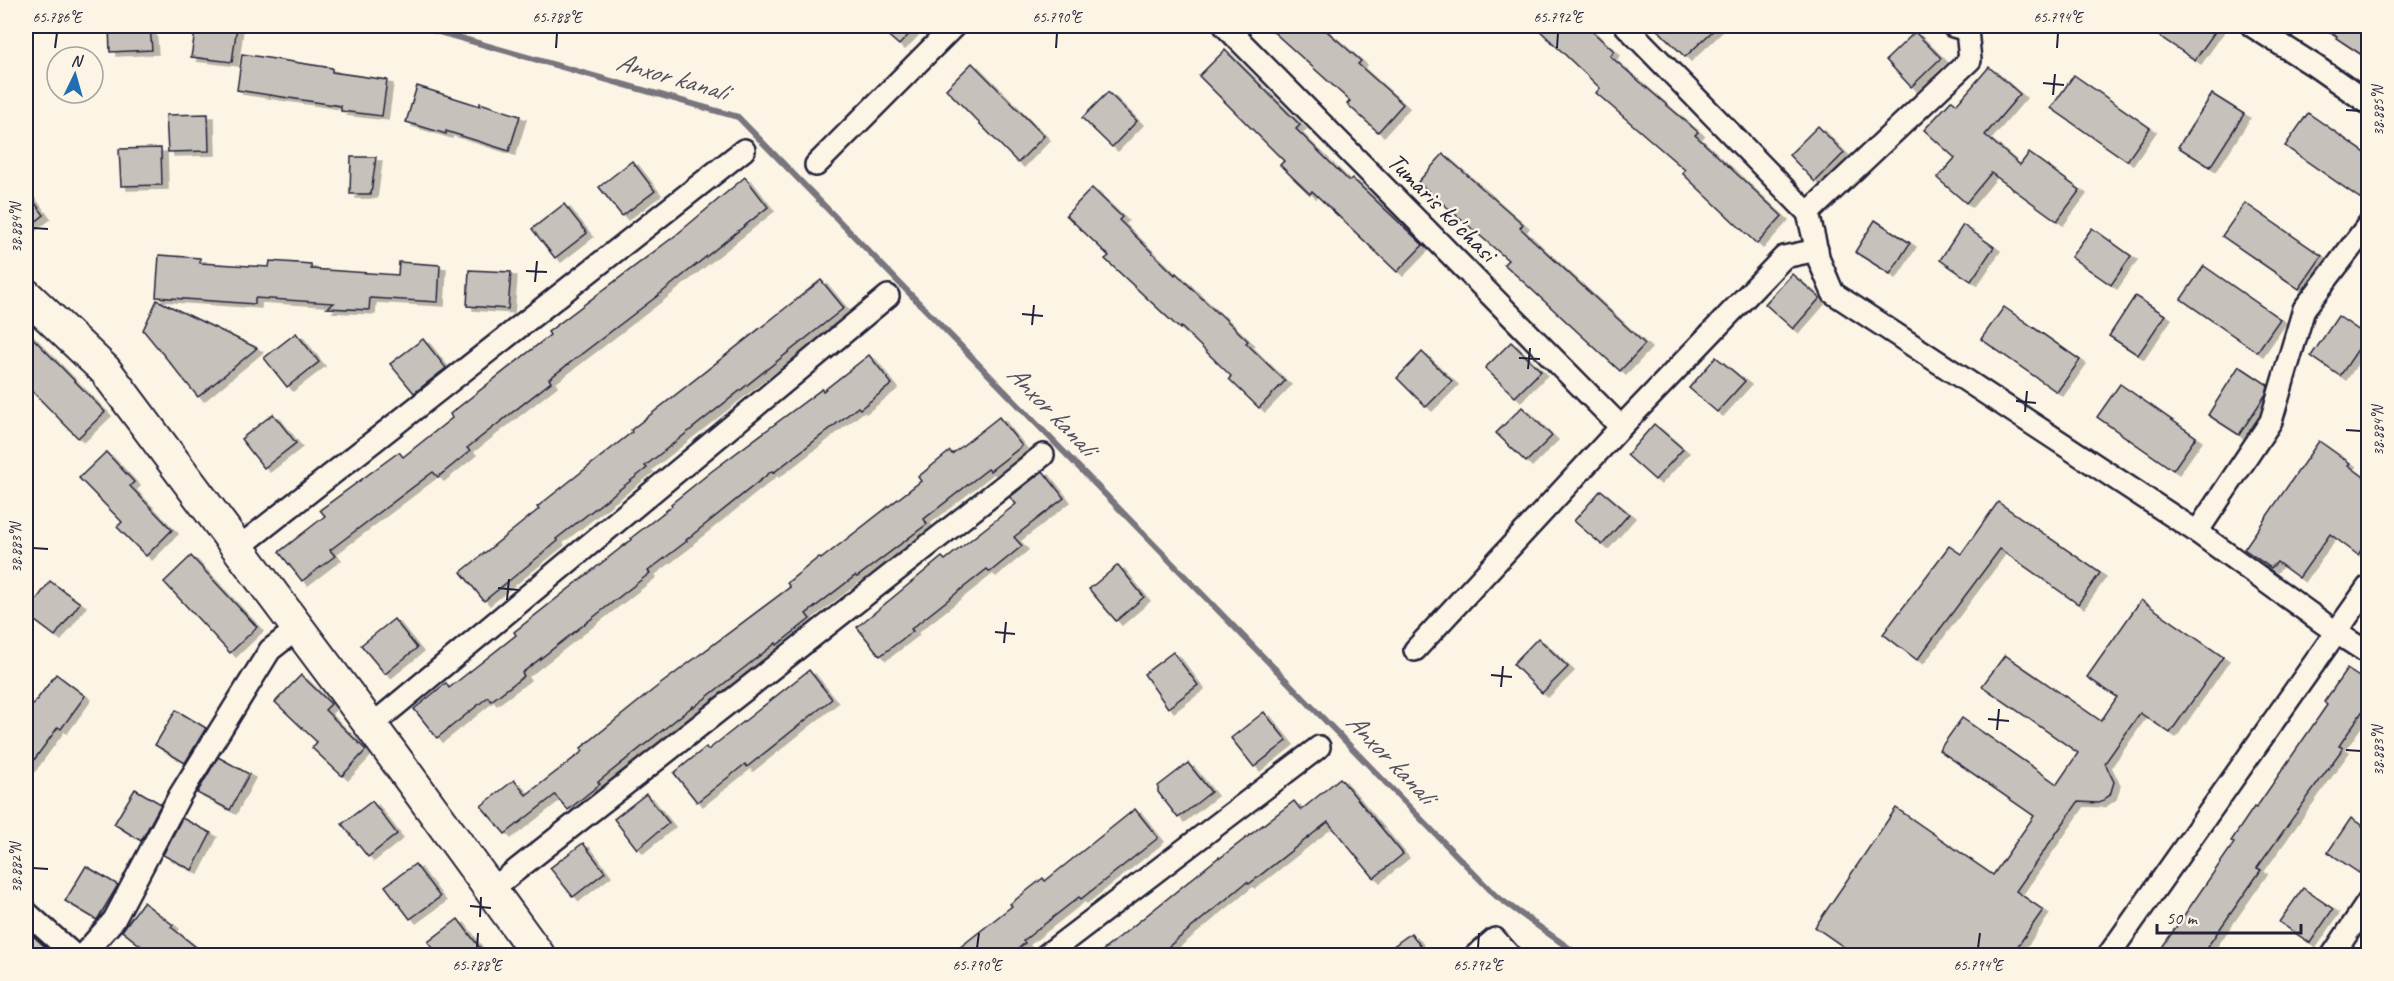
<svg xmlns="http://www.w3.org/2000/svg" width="2394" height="981" viewBox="0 0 2394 981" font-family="Caveat,sans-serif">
<defs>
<filter id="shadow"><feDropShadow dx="6" dy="4" stdDeviation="0" flood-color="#0004"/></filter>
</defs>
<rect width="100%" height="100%" fill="#fcf5e5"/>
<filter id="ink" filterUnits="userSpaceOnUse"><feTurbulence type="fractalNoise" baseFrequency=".0167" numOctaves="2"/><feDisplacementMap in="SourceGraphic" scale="12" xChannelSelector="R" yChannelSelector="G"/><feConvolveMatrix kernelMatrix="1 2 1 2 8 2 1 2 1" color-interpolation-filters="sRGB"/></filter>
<g filter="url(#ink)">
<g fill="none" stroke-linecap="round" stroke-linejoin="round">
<polyline stroke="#78757e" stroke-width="6" points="418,26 738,117 1496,896 1580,956"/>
</g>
<g fill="#c6c1bb" stroke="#22223b" stroke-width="1.5" filter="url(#shadow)">
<polygon points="109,26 150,26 152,50 110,52"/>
<polygon points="196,26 237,26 232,62 191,57"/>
<polygon points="877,26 917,26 899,45"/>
<polygon points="1267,26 1321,26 1361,61 1358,64 1403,104 1378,132 1347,104 1350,101"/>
<polygon points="1535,26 1586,26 1614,51 1610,56 1698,132 1695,135 1782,216 1757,244 1682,173 1685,170 1596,93 1600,88"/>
<polygon points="1654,26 1718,26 1685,57"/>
<polygon points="2144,26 2219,26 2195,60"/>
<polygon points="2320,26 2368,26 2368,59 2336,38 2337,36"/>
<polygon points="1915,32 1941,58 1911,87 1886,60"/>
<polygon points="1225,50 1300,125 1296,129 1349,181 1352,178 1423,245 1397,272 1312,191 1310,194 1280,165 1284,161 1199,76"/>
<polygon points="242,54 332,68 332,72 387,80 382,116 341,111 341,106 237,90"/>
<polygon points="972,63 1044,136 1018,163 946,89"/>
<polygon points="1989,67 2020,94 1985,135 2020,165 2029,153 2080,190 2057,221 1991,173 1966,203 1937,178 1955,158 1924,130 1952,100 1957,104"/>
<polygon points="2074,75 2150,128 2127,161 2051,108"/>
<polygon points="417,86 480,106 480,103 520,116 509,151 446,131 446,134 406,122"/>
<polygon points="1108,92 1137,121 1112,147 1082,118"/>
<polygon points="2212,94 2244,114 2210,167 2178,147"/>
<polygon points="2308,113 2368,155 2368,189 2361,199 2285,146"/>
<polygon points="208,114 209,151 168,152 166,115"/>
<polygon points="1818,126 1844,153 1815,182 1789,155"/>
<polygon points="161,148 162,185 121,186 119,149"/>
<polygon points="1443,154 1523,224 1520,228 1645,344 1620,371 1504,264 1508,260 1418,182"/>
<polygon points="351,157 376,157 371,194 350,194"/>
<polygon points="632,161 655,191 622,216 599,187"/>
<polygon points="745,177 768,207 656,297 549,379 551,382 467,448 470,451 438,477 433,472 330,550 335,556 302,581 279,552 325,516 320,510 399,452 403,457 452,418 450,414 550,335 548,332 676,235"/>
<polygon points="1092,188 1122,217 1119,220 1175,275 1176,273 1217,313 1218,312 1248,341 1246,343 1285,381 1259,408 1229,379 1231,376 1181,327 1180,329 1105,259 1109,256 1066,215"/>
<polygon points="26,191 44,215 26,229"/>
<polygon points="2245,203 2322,256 2299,289 2222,236"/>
<polygon points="564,204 587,233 555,258 532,229"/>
<polygon points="1875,220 1910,243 1890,274 1855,252"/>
<polygon points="1963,225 1994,247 1971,281 1940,260"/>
<polygon points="2092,228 2131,256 2111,285 2071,257"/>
<polygon points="159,255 200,258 200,263 269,267 270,261 311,264 311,269 398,275 399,262 440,265 438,302 370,298 369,310 327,308 334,303 255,298 255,304 156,297"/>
<polygon points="2204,266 2280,319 2257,352 2181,299"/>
<polygon points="469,270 511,272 508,309 467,306"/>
<polygon points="1792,274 1820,298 1793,329 1765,304"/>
<polygon points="821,280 844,308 645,466 647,468 556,539 558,541 484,601 461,572 539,509 537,507 632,432 631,430"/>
<polygon points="2135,296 2165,315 2138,355 2109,336"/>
<polygon points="157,300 257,348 198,397 143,330"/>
<polygon points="2004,307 2080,360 2057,392 1981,339"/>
<polygon points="2338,316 2367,336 2340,376 2311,356"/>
<polygon points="26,331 105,412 78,438 26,385"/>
<polygon points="296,333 319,362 287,387 264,358"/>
<polygon points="423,339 446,368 414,393 390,364"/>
<polygon points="1511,342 1541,371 1515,397 1485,368"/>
<polygon points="1422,352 1452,381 1426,407 1397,378"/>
<polygon points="869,355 892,384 860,409 858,407 773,473 772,471 686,540 687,541 648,571 650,573 522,673 524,676 491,701 488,697 437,738 414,709 446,683 449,688 516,635 514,632 632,539 631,538 672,506 671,504 712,471 822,389 823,391"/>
<polygon points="1716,357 1745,381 1717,412 1689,388"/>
<polygon points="2239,366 2268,385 2266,394 2239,435 2208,415"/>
<polygon points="2120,384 2196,437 2173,470 2097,417"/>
<polygon points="1522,407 1552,436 1526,462 1496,433"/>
<polygon points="273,414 296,443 264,468 241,439"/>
<polygon points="999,417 1022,446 990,471 988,469 924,519 927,524 857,577 855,576 806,614 810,619 777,645 776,643 694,707 693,706 598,782 600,784 568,810 555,795 505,834 481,806 514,780 526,795 583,751 581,748 654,689 790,587 787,583 819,557 821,559 921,481 918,477 950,451 952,454"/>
<polygon points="1654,424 1683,449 1655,480 1627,455"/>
<polygon points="2319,441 2350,463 2348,465 2368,480 2368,539 2358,555 2330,534 2299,578 2277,562 2271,568 2244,549"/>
<polygon points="106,452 134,482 130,486 172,530 146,556 117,527 122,522 79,478"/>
<polygon points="1043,471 1064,498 1014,537 1022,546 990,572 987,569 911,629 913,631 880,656 857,627 942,557 945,560 1016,504 1010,497"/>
<polygon points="1601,490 1629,514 1602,545 1574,521"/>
<polygon points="1998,502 2100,573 2078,604 2000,549 1917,660 1883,634 1949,546 1961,554"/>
<polygon points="191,556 257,627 230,653 164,582"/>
<polygon points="1118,565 1144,597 1116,621 1089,589"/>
<polygon points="50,581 80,603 55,636 26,614"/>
<polygon points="2141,600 2223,657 2170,733 2140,713 2105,763 2114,782 2110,795 2099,803 2078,802 2016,891 2043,910 2011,956 1857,956 1815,927 1896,808 1993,875 2034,816 1939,750 1962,718 2057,784 2078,753 1982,686 2005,655 2101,721 2117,697 2087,677"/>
<polygon points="394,619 417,648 385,674 361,645"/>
<polygon points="1538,638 1568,667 1542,693 1513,664"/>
<polygon points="1173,652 1198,685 1168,708 1144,674"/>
<polygon points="2347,669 2368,683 2368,703 2339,746 2343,748 2257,868 2261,870 2201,956 2156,956 2234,843 2231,841 2254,807 2256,808 2327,705 2324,702"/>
<polygon points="809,670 832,699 747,767 745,764 697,802 674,773 706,747 708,750"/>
<polygon points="56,674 85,696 61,729 58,727 26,771 26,714"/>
<polygon points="301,675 331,704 325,710 366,750 342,776 312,748 317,742 275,702"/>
<polygon points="176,710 206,728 185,763 155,745"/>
<polygon points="1264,712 1287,741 1254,767 1231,738"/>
<polygon points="218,757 249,774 230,810 197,793"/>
<polygon points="1188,763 1211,792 1178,818 1158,792 1158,786"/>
<polygon points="1340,778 1403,854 1374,878 1328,822 1249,884 1247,882 1157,956 1096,956 1219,857 1220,858 1294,801 1301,810"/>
<polygon points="135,789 161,804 141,841 114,824"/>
<polygon points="646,794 669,823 637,849 614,819"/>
<polygon points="372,801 397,834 368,857 342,824"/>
<polygon points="1135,809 1158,838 1081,899 1079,897 1023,941 1025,943 1009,956 949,956 1012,906 1010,904 1043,878 1045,881"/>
<polygon points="182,818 211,833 192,870 163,855"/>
<polygon points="2351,818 2368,830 2368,859 2359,873 2328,852"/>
<polygon points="583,843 605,872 573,897 550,868"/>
<polygon points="415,864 440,897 410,919 385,886"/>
<polygon points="86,866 118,885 97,920 65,901"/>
<polygon points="2303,888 2333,909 2310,943 2279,922"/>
<polygon points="143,902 173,925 171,927 207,956 154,956 122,931"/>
<polygon points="458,919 486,956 439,956 428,942"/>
<polygon points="26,929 30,933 55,956 26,956"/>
<polygon points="1411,933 1428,956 1380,956"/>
</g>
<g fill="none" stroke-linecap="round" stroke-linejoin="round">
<g stroke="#22223b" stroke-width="26">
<g id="street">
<polyline points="1225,26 1621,427"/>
<polyline points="1626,26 1808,213 1819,260 1833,293 2197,532 2337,633 2368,653"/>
<polyline points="2252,26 2315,66 2368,103"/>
<polyline points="816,165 954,26"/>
<polyline points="1808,213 1970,60 1967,30 1953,26"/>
<polyline points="2197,532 2271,421 2304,309 2368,225"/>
<polyline points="238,548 744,150"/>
<polyline points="1415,650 1621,427 1784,257 1817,250"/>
<polyline points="371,726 888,296"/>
<polyline points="491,890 1043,455"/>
<polyline points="26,912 75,956"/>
<polyline points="82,956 114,920 180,795 270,650 298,628"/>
<polyline points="1045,956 1319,747"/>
<polyline points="1475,956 1495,939 1510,956"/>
<polyline points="2108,956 2368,587"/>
<polyline points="2332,956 2368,902"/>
</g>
</g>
<g stroke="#22223b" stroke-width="36">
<polyline id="secondary" points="26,295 105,370 389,750 539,956"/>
</g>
<use href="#street" stroke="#fcf5e5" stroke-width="21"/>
<use href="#secondary" stroke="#fcf5e5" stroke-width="32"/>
</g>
</g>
<path fill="none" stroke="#22223b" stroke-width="2" d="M55,48l2,-15M556,48l1,-15M1056,48l1,-15M1557,48l1,-15M2057,48l1,-15M2043,83l21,2M2053,95l2,-21M2346,110l15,1M33,228l15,1M526,271l21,1M535,282l2,-21M1022,314l21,2M1032,325l2,-20M1519,358l21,1M1528,369l2,-21M2016,401l20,2M2025,412l2,-21M2346,430l15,1M33,548l15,1M498,588l21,2M507,600l2,-21M995,632l20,2M1004,643l2,-21M1491,675l21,2M1501,687l2,-21M1988,719l21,2M1997,730l2,-21M2346,750l15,1M33,868l15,1M470,906l21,2M480,917l1,-20M477,948l1,-15M977,948l2,-15M1478,948l1,-15M1978,948l2,-15"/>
<g text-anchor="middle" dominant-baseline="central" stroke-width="5" stroke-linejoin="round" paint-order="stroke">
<g font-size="26" fill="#22223b" stroke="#fcf5e5">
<text transform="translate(1442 207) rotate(45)">Tumaris ko'chasi</text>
</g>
<g font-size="27" font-style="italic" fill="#545362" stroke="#fcf5e5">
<text transform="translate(672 76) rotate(16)">Anxor kanali</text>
<text transform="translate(1052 410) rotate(46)">Anxor kanali</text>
<text transform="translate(1391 758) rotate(46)">Anxor kanali</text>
</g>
</g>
<rect width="2394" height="981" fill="none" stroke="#fcf5e5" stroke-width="66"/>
<g transform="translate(75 75) rotate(5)"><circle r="28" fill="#fcf5e5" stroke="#a5a1a1" stroke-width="1.5"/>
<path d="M0-4.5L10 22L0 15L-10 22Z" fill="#1f6fb2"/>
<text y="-9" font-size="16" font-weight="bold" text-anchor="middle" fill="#22223b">N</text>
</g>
<path d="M2157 924v9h144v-9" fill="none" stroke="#22223b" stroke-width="3"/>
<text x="2166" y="924" font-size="18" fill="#22223b" stroke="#fcf5e5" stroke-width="4.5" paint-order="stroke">50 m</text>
<rect x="33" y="33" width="2328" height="915" fill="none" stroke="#22223b" stroke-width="2"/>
<g font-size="15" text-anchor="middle" fill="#22223b">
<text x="57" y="22">65.786°E</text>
<text x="557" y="22">65.788°E</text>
<text x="1057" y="22">65.790°E</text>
<text x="1558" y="22">65.792°E</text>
<text x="2058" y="22">65.794°E</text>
<text transform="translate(2378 111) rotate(-90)" y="5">38.885°N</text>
<text transform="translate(16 228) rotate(-90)" y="5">38.884°N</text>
<text transform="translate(2378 431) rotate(-90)" y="5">38.884°N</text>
<text transform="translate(16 548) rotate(-90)" y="5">38.883°N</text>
<text transform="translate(2378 751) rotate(-90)" y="5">38.883°N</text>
<text transform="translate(16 868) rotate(-90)" y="5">38.882°N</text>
<text x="477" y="970">65.788°E</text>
<text x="977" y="970">65.790°E</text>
<text x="1478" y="970">65.792°E</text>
<text x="1978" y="970">65.794°E</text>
</g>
</svg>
